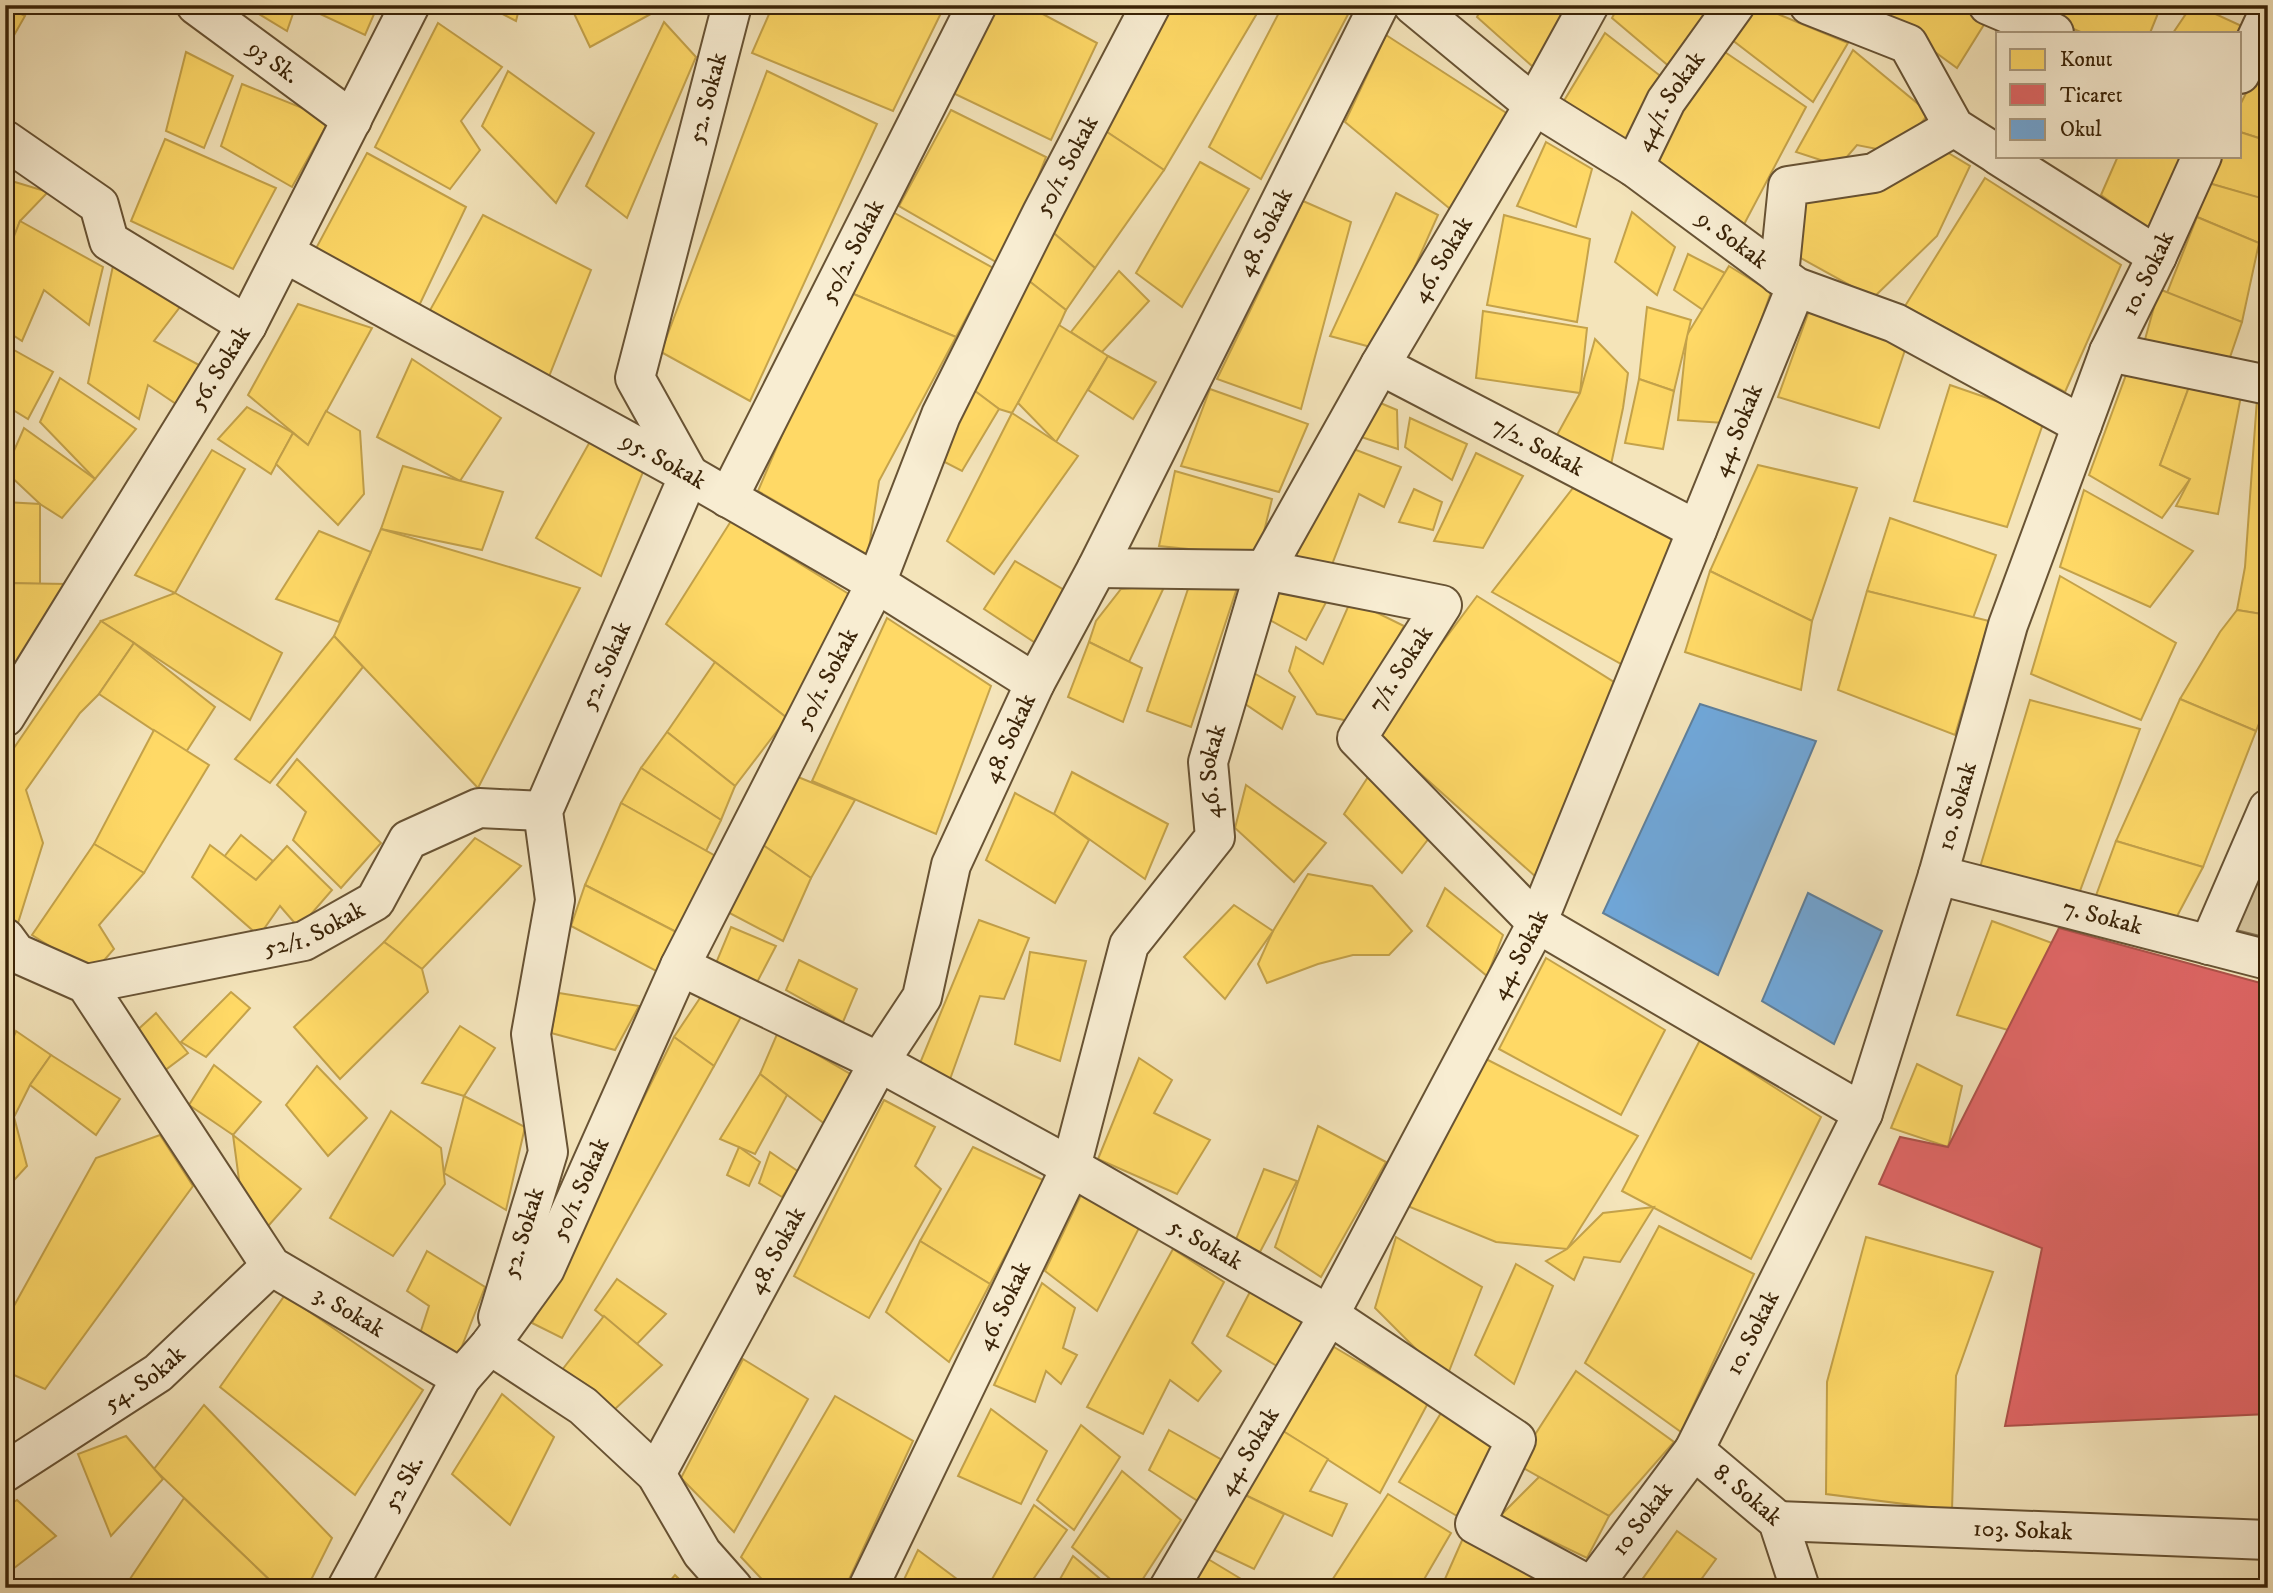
<svg xmlns="http://www.w3.org/2000/svg" width="2273" height="1593" viewBox="0 0 2273 1593" font-family="'IM FELL DW Pica',serif">
<rect width="100%" height="100%" fill="#f4e4ba"/>
<filter id="stains"><feTurbulence type="fractalNoise" baseFrequency=".00286" numOctaves="4"/><feColorMatrix values="0 0 0 0 .2 0 0 0 0 .09 0 0 0 0 .02 0 0 0 .5 -.17"/></filter>
<radialGradient id="worn" r=".72"><stop offset=".6" stop-color="#630" stop-opacity="0"/><stop offset="1" stop-color="#630" stop-opacity=".3"/></radialGradient>
<polygon fill="#d4c39c" stroke="#877352" stroke-width="2" points="2268,848 2268,938 2236,930"/>
<g fill="#ffd966" stroke="#c4a24a" stroke-width="2">
<polygon points="5,5 25,16 5,51"/>
<polygon points="250,5 296,5 287,31 249,8"/>
<polygon points="301,5 378,5 365,35"/>
<polygon points="485,5 520,5 516,21"/>
<polygon points="570,5 658,5 660,9 590,47"/>
<polygon points="773,5 945,5 893,111 752,53"/>
<polygon points="997,5 1026,5 1097,43 1051,140 953,93"/>
<polygon points="1164,5 1262,5 1164,170 1098,126"/>
<polygon points="1283,5 1353,5 1261,179 1209,147"/>
<polygon points="1483,5 1570,5 1533,67 1477,17"/>
<polygon points="1619,5 1710,5 1671,68 1612,18"/>
<polygon points="1747,5 1756,5 1848,43 1813,102 1727,36"/>
<polygon points="1878,5 1956,5 1985,23 1957,68 1876,9"/>
<polygon points="2042,5 2159,5 2161,6 2150,33 2083,33 2038,14"/>
<polygon points="2171,5 2192,5 2185,15"/>
<polygon points="2192,5 2196,5 2246,28 2240,33 2173,33"/>
<polygon points="664,22 696,57 627,218 586,186"/>
<polygon points="438,23 502,67 461,121 480,150 450,189 375,147"/>
<polygon points="1605,33 1663,78 1629,148 1562,104"/>
<polygon points="1386,35 1511,116 1455,213 1345,122"/>
<polygon points="1716,46 1806,107 1741,230 1646,163"/>
<polygon points="1853,50 1929,113 1897,153 1857,145 1839,166 1796,152"/>
<polygon points="2268,50 2268,141 2240,132 2240,105"/>
<polygon points="186,52 233,76 204,148 166,131"/>
<polygon points="508,71 594,133 556,203 482,126"/>
<polygon points="767,71 877,124 750,401 661,352"/>
<polygon points="242,84 330,119 292,187 221,146"/>
<polygon points="951,110 1046,157 1003,266 899,206"/>
<polygon points="1098,126 1164,170 1095,268 1043,224"/>
<polygon points="2240,132 2268,141 2268,185 2262,199 2205,182 2216,156 2240,156"/>
<polygon points="165,139 276,188 233,269 131,221"/>
<polygon points="1546,142 1592,169 1576,227 1517,206"/>
<polygon points="1935,145 1970,166 1937,236 1873,298 1788,251 1803,200"/>
<polygon points="367,153 466,207 416,312 313,254"/>
<polygon points="2118,156 2182,156 2152,232 2101,195"/>
<polygon points="1200,162 1249,189 1182,307 1136,273"/>
<polygon points="1985,178 2121,265 2065,392 1905,306"/>
<polygon points="5,179 48,192 20,221 8,253 5,252"/>
<polygon points="2205,182 2268,200 2268,211 2259,243 2197,217"/>
<polygon points="1396,193 1438,215 1378,349 1330,336"/>
<polygon points="1303,201 1351,222 1301,409 1217,379"/>
<polygon points="891,211 993,268 956,337 844,290"/>
<polygon points="1632,212 1675,247 1657,295 1615,262"/>
<polygon points="483,215 591,270 548,379 429,312"/>
<polygon points="1504,215 1590,239 1577,322 1487,305"/>
<polygon points="2197,217 2259,243 2242,322 2167,293"/>
<polygon points="20,221 103,267 89,325 44,290 22,341 5,330 5,259"/>
<polygon points="1043,224 1095,268 1066,310 1024,277"/>
<polygon points="1688,254 1725,273 1703,310 1674,290"/>
<polygon points="114,261 183,303 154,341 199,365 179,406 148,385 139,419 88,383"/>
<polygon points="1729,266 1771,292 1725,423 1678,420 1687,335"/>
<polygon points="1119,271 1149,301 1102,352 1071,332"/>
<polygon points="1024,277 1066,310 1049,348 1012,413 999,409 967,385"/>
<polygon points="2159,289 2242,322 2227,366 2144,343"/>
<polygon points="844,290 956,337 879,481 868,555 758,491"/>
<polygon points="298,304 372,328 308,445 248,395"/>
<polygon points="1647,307 1691,320 1674,391 1639,379"/>
<polygon points="1483,311 1587,328 1580,393 1476,378"/>
<polygon points="1809,311 1907,344 1879,428 1778,397"/>
<polygon points="1059,325 1108,356 1056,442 1018,403"/>
<polygon points="1595,339 1628,373 1623,408 1609,474 1551,446 1580,393"/>
<polygon points="5,345 53,372 28,419 5,405"/>
<polygon points="1108,356 1156,382 1133,419 1088,390"/>
<polygon points="412,359 501,418 460,481 377,437"/>
<polygon points="2126,375 2189,387 2160,465 2190,479 2162,518 2089,475"/>
<polygon points="60,378 136,429 95,479 40,422"/>
<polygon points="1639,379 1674,391 1663,449 1625,443"/>
<polygon points="967,385 999,409 962,471 933,456"/>
<polygon points="1950,385 2045,418 2007,527 1914,501"/>
<polygon points="2189,387 2241,396 2218,514 2176,506 2190,479 2160,465"/>
<polygon points="1210,389 1308,424 1279,492 1181,466"/>
<polygon points="2257,399 2268,401 2268,615 2237,610 2245,567"/>
<polygon points="1378,402 1397,410 1398,449 1355,435"/>
<polygon points="247,407 293,433 271,474 218,439"/>
<polygon points="326,411 360,431 364,494 338,525 276,464 293,433 308,445"/>
<polygon points="1012,413 1078,456 994,574 947,541"/>
<polygon points="1410,418 1467,444 1452,480 1405,447"/>
<polygon points="24,428 95,479 62,518 40,504 5,471"/>
<polygon points="592,438 647,462 601,576 536,538"/>
<polygon points="1343,445 1401,467 1384,507 1359,494 1331,567 1289,559"/>
<polygon points="212,450 245,469 175,593 135,575"/>
<polygon points="1476,453 1523,476 1483,548 1434,541"/>
<polygon points="1758,465 1857,488 1812,621 1710,571"/>
<polygon points="403,466 503,492 482,550 381,529"/>
<polygon points="1175,471 1272,499 1258,556 1159,546"/>
<polygon points="1573,488 1679,534 1623,665 1492,592"/>
<polygon points="1414,489 1442,502 1433,530 1399,522"/>
<polygon points="2084,490 2193,551 2150,607 2060,567"/>
<polygon points="5,502 40,504 40,584 5,583"/>
<polygon points="1890,518 1996,555 1973,618 1867,591"/>
<polygon points="731,521 852,596 787,718 666,624"/>
<polygon points="381,529 580,588 478,788 334,636"/>
<polygon points="319,531 371,552 339,622 276,599"/>
<polygon points="1015,561 1064,590 1037,644 984,609"/>
<polygon points="1710,571 1812,621 1801,690 1685,652"/>
<polygon points="2060,576 2176,643 2141,720 2031,674"/>
<polygon points="1283,580 1332,591 1306,640 1270,620"/>
<polygon points="5,583 67,584 19,664 5,662"/>
<polygon points="1190,583 1237,588 1191,727 1147,711"/>
<polygon points="1165,585 1129,662 1089,642 1096,621 1121,589"/>
<polygon points="1867,591 1989,621 1955,735 1838,690"/>
<polygon points="175,593 282,653 250,720 101,621"/>
<polygon points="1477,596 1617,684 1536,877 1375,733"/>
<polygon points="1351,600 1404,626 1353,722 1317,714 1289,671 1296,647 1323,664"/>
<polygon points="2237,610 2268,615 2268,701 2256,731 2180,699 2220,632"/>
<polygon points="887,618 991,686 936,834 812,781"/>
<polygon points="101,621 134,643 99,694 80,713 26,790 43,843 18,923 5,913 5,761"/>
<polygon points="334,636 363,667 270,783 235,759"/>
<polygon points="1089,642 1142,668 1123,722 1068,697"/>
<polygon points="134,643 215,707 186,752 99,694"/>
<polygon points="715,662 787,718 735,786 667,732"/>
<polygon points="1247,669 1295,697 1282,729 1238,699"/>
<polygon points="2180,699 2256,731 2203,867 2116,841"/>
<polygon points="2030,700 2140,729 2077,899 1978,874"/>
<polygon points="154,730 209,765 144,873 94,844"/>
<polygon points="667,732 735,786 721,820 641,768"/>
<polygon points="297,759 381,843 341,888 293,840 306,812 277,785"/>
<polygon points="641,768 721,820 706,851 621,803"/>
<polygon points="1072,772 1168,824 1145,879 1054,814"/>
<polygon points="798,777 855,800 811,878 760,843"/>
<polygon points="1368,777 1433,833 1402,873 1344,814"/>
<polygon points="1246,785 1326,843 1294,882 1235,828"/>
<polygon points="1015,793 1054,814 1089,840 1055,903 986,860"/>
<polygon points="621,803 719,858 682,935 585,885"/>
<polygon points="241,835 273,861 256,880 224,857"/>
<polygon points="475,838 521,866 422,969 384,942"/>
<polygon points="2116,841 2203,867 2175,920 2094,901"/>
<polygon points="760,843 811,878 783,941 722,909"/>
<polygon points="94,844 144,873 99,925 114,949 93,973 32,935"/>
<polygon points="210,845 256,880 287,846 332,890 299,928 280,906 259,936 192,877"/>
<polygon points="1308,874 1372,886 1412,931 1389,955 1353,955 1318,964 1267,983 1258,964 1273,931"/>
<polygon points="585,885 682,935 660,973 571,926"/>
<polygon points="1445,888 1503,935 1487,976 1427,926"/>
<polygon points="1234,905 1273,931 1225,999 1184,957"/>
<polygon points="979,920 1029,938 1004,999 980,996 949,1082 918,1068"/>
<polygon points="1992,921 2052,943 2008,1030 1957,1015"/>
<polygon points="731,927 776,946 754,988 716,963"/>
<polygon points="384,942 422,969 428,992 340,1079 294,1027"/>
<polygon points="1030,952 1086,961 1060,1061 1015,1044"/>
<polygon points="1546,958 1665,1030 1621,1115 1499,1049"/>
<polygon points="799,960 857,989 843,1022 786,990"/>
<polygon points="231,992 250,1008 206,1057 181,1042"/>
<polygon points="704,992 742,1015 714,1066 674,1037"/>
<polygon points="559,993 639,1006 615,1050 551,1033"/>
<polygon points="156,1013 188,1053 160,1074 132,1035"/>
<polygon points="460,1026 495,1048 464,1096 422,1083"/>
<polygon points="16,1031 51,1055 30,1085 14,1117 27,1166 5,1190 5,1058"/>
<polygon points="778,1032 852,1075 826,1125 760,1074"/>
<polygon points="674,1037 714,1066 562,1338 532,1323"/>
<polygon points="1700,1040 1821,1117 1751,1259 1622,1191"/>
<polygon points="51,1055 120,1099 96,1135 30,1085"/>
<polygon points="1139,1058 1172,1080 1154,1113 1210,1140 1177,1194 1098,1159"/>
<polygon points="1486,1059 1638,1136 1567,1249 1496,1242 1405,1205"/>
<polygon points="1917,1064 1962,1086 1948,1147 1891,1128"/>
<polygon points="214,1065 261,1102 233,1135 189,1105"/>
<polygon points="317,1066 367,1118 328,1156 286,1105"/>
<polygon points="760,1074 787,1095 755,1154 720,1139"/>
<polygon points="464,1096 525,1127 506,1210 444,1173"/>
<polygon points="884,1100 935,1127 915,1166 941,1189 869,1318 794,1276"/>
<polygon points="391,1111 441,1148 445,1184 393,1256 330,1218"/>
<polygon points="1318,1126 1386,1162 1321,1277 1275,1247"/>
<polygon points="160,1135 193,1186 45,1389 5,1371 5,1322 96,1158"/>
<polygon points="233,1135 301,1189 262,1233 241,1195"/>
<polygon points="739,1147 760,1162 749,1186 727,1175"/>
<polygon points="973,1147 1045,1181 990,1284 920,1241"/>
<polygon points="770,1152 799,1172 782,1197 759,1183"/>
<polygon points="1264,1169 1297,1181 1260,1252 1235,1242"/>
<polygon points="1081,1195 1139,1228 1097,1311 1045,1271"/>
<polygon points="1654,1207 1620,1262 1584,1257 1574,1280 1546,1261 1567,1249 1603,1213"/>
<polygon points="1659,1226 1754,1274 1681,1432 1585,1363"/>
<polygon points="1396,1237 1482,1287 1446,1379 1375,1308"/>
<polygon points="1866,1237 1993,1272 1956,1376 1952,1510 1826,1494 1827,1382"/>
<polygon points="920,1241 990,1284 949,1362 886,1312"/>
<polygon points="1173,1249 1224,1282 1192,1343 1221,1371 1198,1401 1170,1380 1143,1434 1087,1407"/>
<polygon points="427,1251 485,1287 457,1359 417,1343 429,1306 407,1291"/>
<polygon points="1516,1264 1553,1286 1514,1384 1475,1355"/>
<polygon points="617,1279 666,1314 637,1344 595,1310"/>
<polygon points="1042,1283 1075,1308 1063,1348 1077,1355 1061,1384 1046,1371 1035,1402 994,1385"/>
<polygon points="1252,1288 1308,1324 1282,1369 1227,1336"/>
<polygon points="285,1295 423,1390 355,1495 220,1387"/>
<polygon points="604,1316 662,1365 614,1410 562,1370"/>
<polygon points="1334,1347 1428,1403 1380,1493 1283,1431"/>
<polygon points="743,1359 808,1399 734,1532 681,1478"/>
<polygon points="1576,1371 1674,1442 1609,1516 1516,1464"/>
<polygon points="502,1394 554,1437 510,1525 452,1474"/>
<polygon points="835,1396 913,1441 845,1588 770,1588 741,1557"/>
<polygon points="204,1405 332,1538 307,1588 278,1588 154,1469"/>
<polygon points="991,1409 1047,1451 1021,1504 958,1476"/>
<polygon points="1441,1413 1499,1449 1457,1516 1399,1482"/>
<polygon points="1081,1425 1120,1457 1074,1530 1037,1500"/>
<polygon points="1169,1430 1222,1460 1201,1503 1149,1470"/>
<polygon points="1283,1431 1328,1459 1310,1491 1347,1504 1332,1536 1241,1493"/>
<polygon points="126,1436 163,1479 111,1536 78,1454"/>
<polygon points="1122,1471 1181,1520 1137,1588 1121,1588 1072,1547"/>
<polygon points="1539,1477 1609,1516 1587,1558 1500,1516"/>
<polygon points="1241,1493 1284,1514 1254,1569 1210,1548"/>
<polygon points="1388,1494 1451,1533 1419,1588 1327,1588"/>
<polygon points="184,1498 278,1588 124,1588"/>
<polygon points="17,1500 56,1536 5,1575 5,1508"/>
<polygon points="1034,1505 1067,1530 1032,1581 1052,1588 987,1588"/>
<polygon points="1677,1531 1716,1559 1700,1581 1704,1588 1636,1588"/>
<polygon points="1464,1536 1561,1588 1441,1588"/>
<polygon points="918,1550 969,1588 900,1588"/>
<polygon points="1073,1556 1111,1588 1055,1588"/>
<polygon points="1203,1556 1256,1588 1186,1588"/>
<polygon points="675,1575 688,1588 664,1588"/>
</g>
<polygon fill="#e06666" stroke="#ae524a" stroke-width="2" points="2059,928 2268,985 2268,1414 2005,1426 2042,1248 1879,1184 1900,1137 1948,1147"/>
<g fill="#6fa8dc" stroke="#5f809c" stroke-width="2">
<polygon points="1700,704 1816,741 1718,975 1603,913"/>
<polygon points="1808,893 1882,931 1834,1044 1762,1001"/>
</g>
<g fill="none" stroke-linecap="round" stroke-linejoin="round">
<g stroke="#685334" stroke-width="42">
<g id="minor">
<path id="s1" d="M196,5l156,115"/>
<path id="s2" d="M1413,5l121,100 100,62 162,120 99,36 187,102"/>
<polyline points="1809,5 1908,44 1954,127 1998,155"/>
<polyline points="1988,5 2054,33"/>
<polyline points="2240,74 2268,14"/>
<polyline points="5,140 99,205 109,241 247,325"/>
<polyline points="1999,156 2157,256"/>
<path id="s3" d="M1634,167l32,-66 69,-96"/>
<path id="s4" d="M285,253l404,222 187,108 159,100"/>
<polyline points="1779,275 1788,186 1874,173 1954,127"/>
<polyline points="2109,352 2268,385"/>
<path id="s5" d="M1380,365l317,165"/>
<path id="s6" d="M728,498l249,-493"/>
<polyline points="1097,568 1265,570 1442,605 1357,738 1537,923 1863,1113"/>
<path id="s7" d="M5,717l242,-392 163,-320"/>
<path id="s8" d="M1938,875l330,85"/>
<path id="s9" d="M5,938l11,15 70,31 185,282 190,112"/>
<polyline points="2209,945 2268,809"/>
<path id="s10" d="M680,966l199,96 192,105 258,148 187,125 -41,84 117,63"/>
<path id="s11" d="M86,984l218,-43 71,-40 33,-61 71,-32 64,3"/>
<path id="s12" d="M498,1317l50,-165 -17,-118 24,-134 -12,-89 146,-336 -54,-97 97,-373"/>
<polyline points="490,1345 583,1406 656,1474 702,1553 733,1588"/>
<path id="s13" d="M1694,1450l84,71 22,67"/>
<path id="s14" d="M5,1472l153,-99 113,-107"/>
<path id="s15" d="M656,1474l223,-412 43,-65 29,-132 84,-182 62,-115 282,-563"/>
<path id="s16" d="M1778,1521l490,19"/>
<path id="s17" d="M347,1588l114,-210 29,-33 55,-76 135,-303 196,-383 65,-168 101,-202 109,-208"/>
<path id="s18" d="M868,1588l203,-421 58,-222 86,-108 -7,-75 57,-192 115,-205 154,-260 55,-100"/>
<path id="s19" d="M1169,1588l160,-273 208,-392 259,-636"/>
<path id="s20" d="M1591,1588l103,-138 169,-337 75,-238 70,-250 101,-273 48,-96 45,-100"/>
</g>
</g>
<use href="#minor" stroke="#f8edd2" stroke-width="38"/>
</g>
<g text-anchor="middle" dominant-baseline="central" stroke-width="7" stroke-linejoin="round" paint-order="stroke">
<g font-size="24" fill="#3a2307" stroke="#f8edd2">
<text stroke="none"><textPath href="#s1" startOffset="96">93 Sk.</textPath></text>
<text stroke="none"><textPath href="#s12" startOffset="1284">52. Sokak</textPath></text>
<text stroke="none"><textPath href="#s3" startOffset="75">44/1. Sokak</textPath></text>
<text stroke="none"><textPath href="#s17" startOffset="1598">50/1. Sokak</textPath></text>
<text stroke="none"><textPath href="#s15" startOffset="1388">48. Sokak</textPath></text>
<text stroke="none"><textPath href="#s2" startOffset="397">9. Sokak</textPath></text>
<text stroke="none"><textPath href="#s6" startOffset="276">50/2. Sokak</textPath></text>
<text stroke="none"><textPath href="#s18" startOffset="1468">46. Sokak</textPath></text>
<text stroke="none"><textPath href="#s20" startOffset="1437">10. Sokak</textPath></text>
<text stroke="none"><textPath href="#s7" startOffset="410">56. Sokak</textPath></text>
<text stroke="none"><textPath href="#s19" startOffset="1292">44. Sokak</textPath></text>
<text stroke="none"><textPath href="#s5" startOffset="178">7/2. Sokak</textPath></text>
<text stroke="none"><textPath href="#s4" startOffset="432">95. Sokak</textPath></text>
<text stroke="none"><textPath href="#s12" startOffset="676">52. Sokak</textPath></text>
<text transform="translate(1401 669) rotate(-57)">7/1. Sokak</text>
<text stroke="none"><textPath href="#s17" startOffset="1031">50/1. Sokak</textPath></text>
<text stroke="none"><textPath href="#s15" startOffset="821">48. Sokak</textPath></text>
<text stroke="none"><textPath href="#s18" startOffset="901">46. Sokak</textPath></text>
<text stroke="none"><textPath href="#s20" startOffset="870">10. Sokak</textPath></text>
<text stroke="none"><textPath href="#s8" startOffset="170">7. Sokak</textPath></text>
<text stroke="none"><textPath href="#s11" startOffset="236">52/1. Sokak</textPath></text>
<text stroke="none"><textPath href="#s19" startOffset="724">44. Sokak</textPath></text>
<text stroke="none"><textPath href="#s17" startOffset="464">50/1. Sokak</textPath></text>
<text stroke="none"><textPath href="#s12" startOffset="88">52. Sokak</textPath></text>
<text stroke="none"><textPath href="#s10" startOffset="595">5. Sokak</textPath></text>
<text stroke="none"><textPath href="#s15" startOffset="254">48. Sokak</textPath></text>
<text stroke="none"><textPath href="#s18" startOffset="313">46. Sokak</textPath></text>
<text stroke="none"><textPath href="#s9" startOffset="523">3. Sokak</textPath></text>
<text stroke="none"><textPath href="#s20" startOffset="303">10. Sokak</textPath></text>
<text stroke="none"><textPath href="#s14" startOffset="168">54. Sokak</textPath></text>
<text stroke="none"><textPath href="#s19" startOffset="158">44. Sokak</textPath></text>
<text stroke="none"><textPath href="#s17" startOffset="119">52 Sk.</textPath></text>
<text stroke="none"><textPath href="#s13" startOffset="70">8. Sokak</textPath></text>
<text stroke="none"><textPath href="#s20" startOffset="86">10 Sokak</textPath></text>
<text stroke="none"><textPath href="#s16" startOffset="245">103. Sokak</textPath></text>
</g>
</g>
<rect width="2273" height="1593" fill="none" stroke="#f4e4ba" stroke-width="28"/>
<rect x="7" y="7" width="2259" height="1579" fill="none" stroke="#3a2307" stroke-width="3.5"/>
<rect x="14" y="14" width="2245" height="1565" fill="none" stroke="#3a2307" stroke-width="2"/>
<rect x="1996" y="32" width="245" height="126" fill="#f8edd2" stroke="#ac9c81" stroke-width="2"/>
<rect x="2010" y="49" width="35" height="21" fill="#ffd966" stroke="#ac9c81" stroke-width="2"/>
<text x="2060" y="66" font-size="21" fill="#3a2307">Konut</text>
<rect x="2010" y="84" width="35" height="21" fill="#e06666" stroke="#ac9c81" stroke-width="2"/>
<text x="2060" y="102" font-size="21" fill="#3a2307">Ticaret</text>
<rect x="2010" y="119" width="35" height="21" fill="#6fa8dc" stroke="#ac9c81" stroke-width="2"/>
<text x="2060" y="136" font-size="21" fill="#3a2307">Okul</text>
<rect width="100%" height="100%" filter="url(#stains)"/>
<rect width="100%" height="100%" fill="url(#worn)"/>
</svg>
